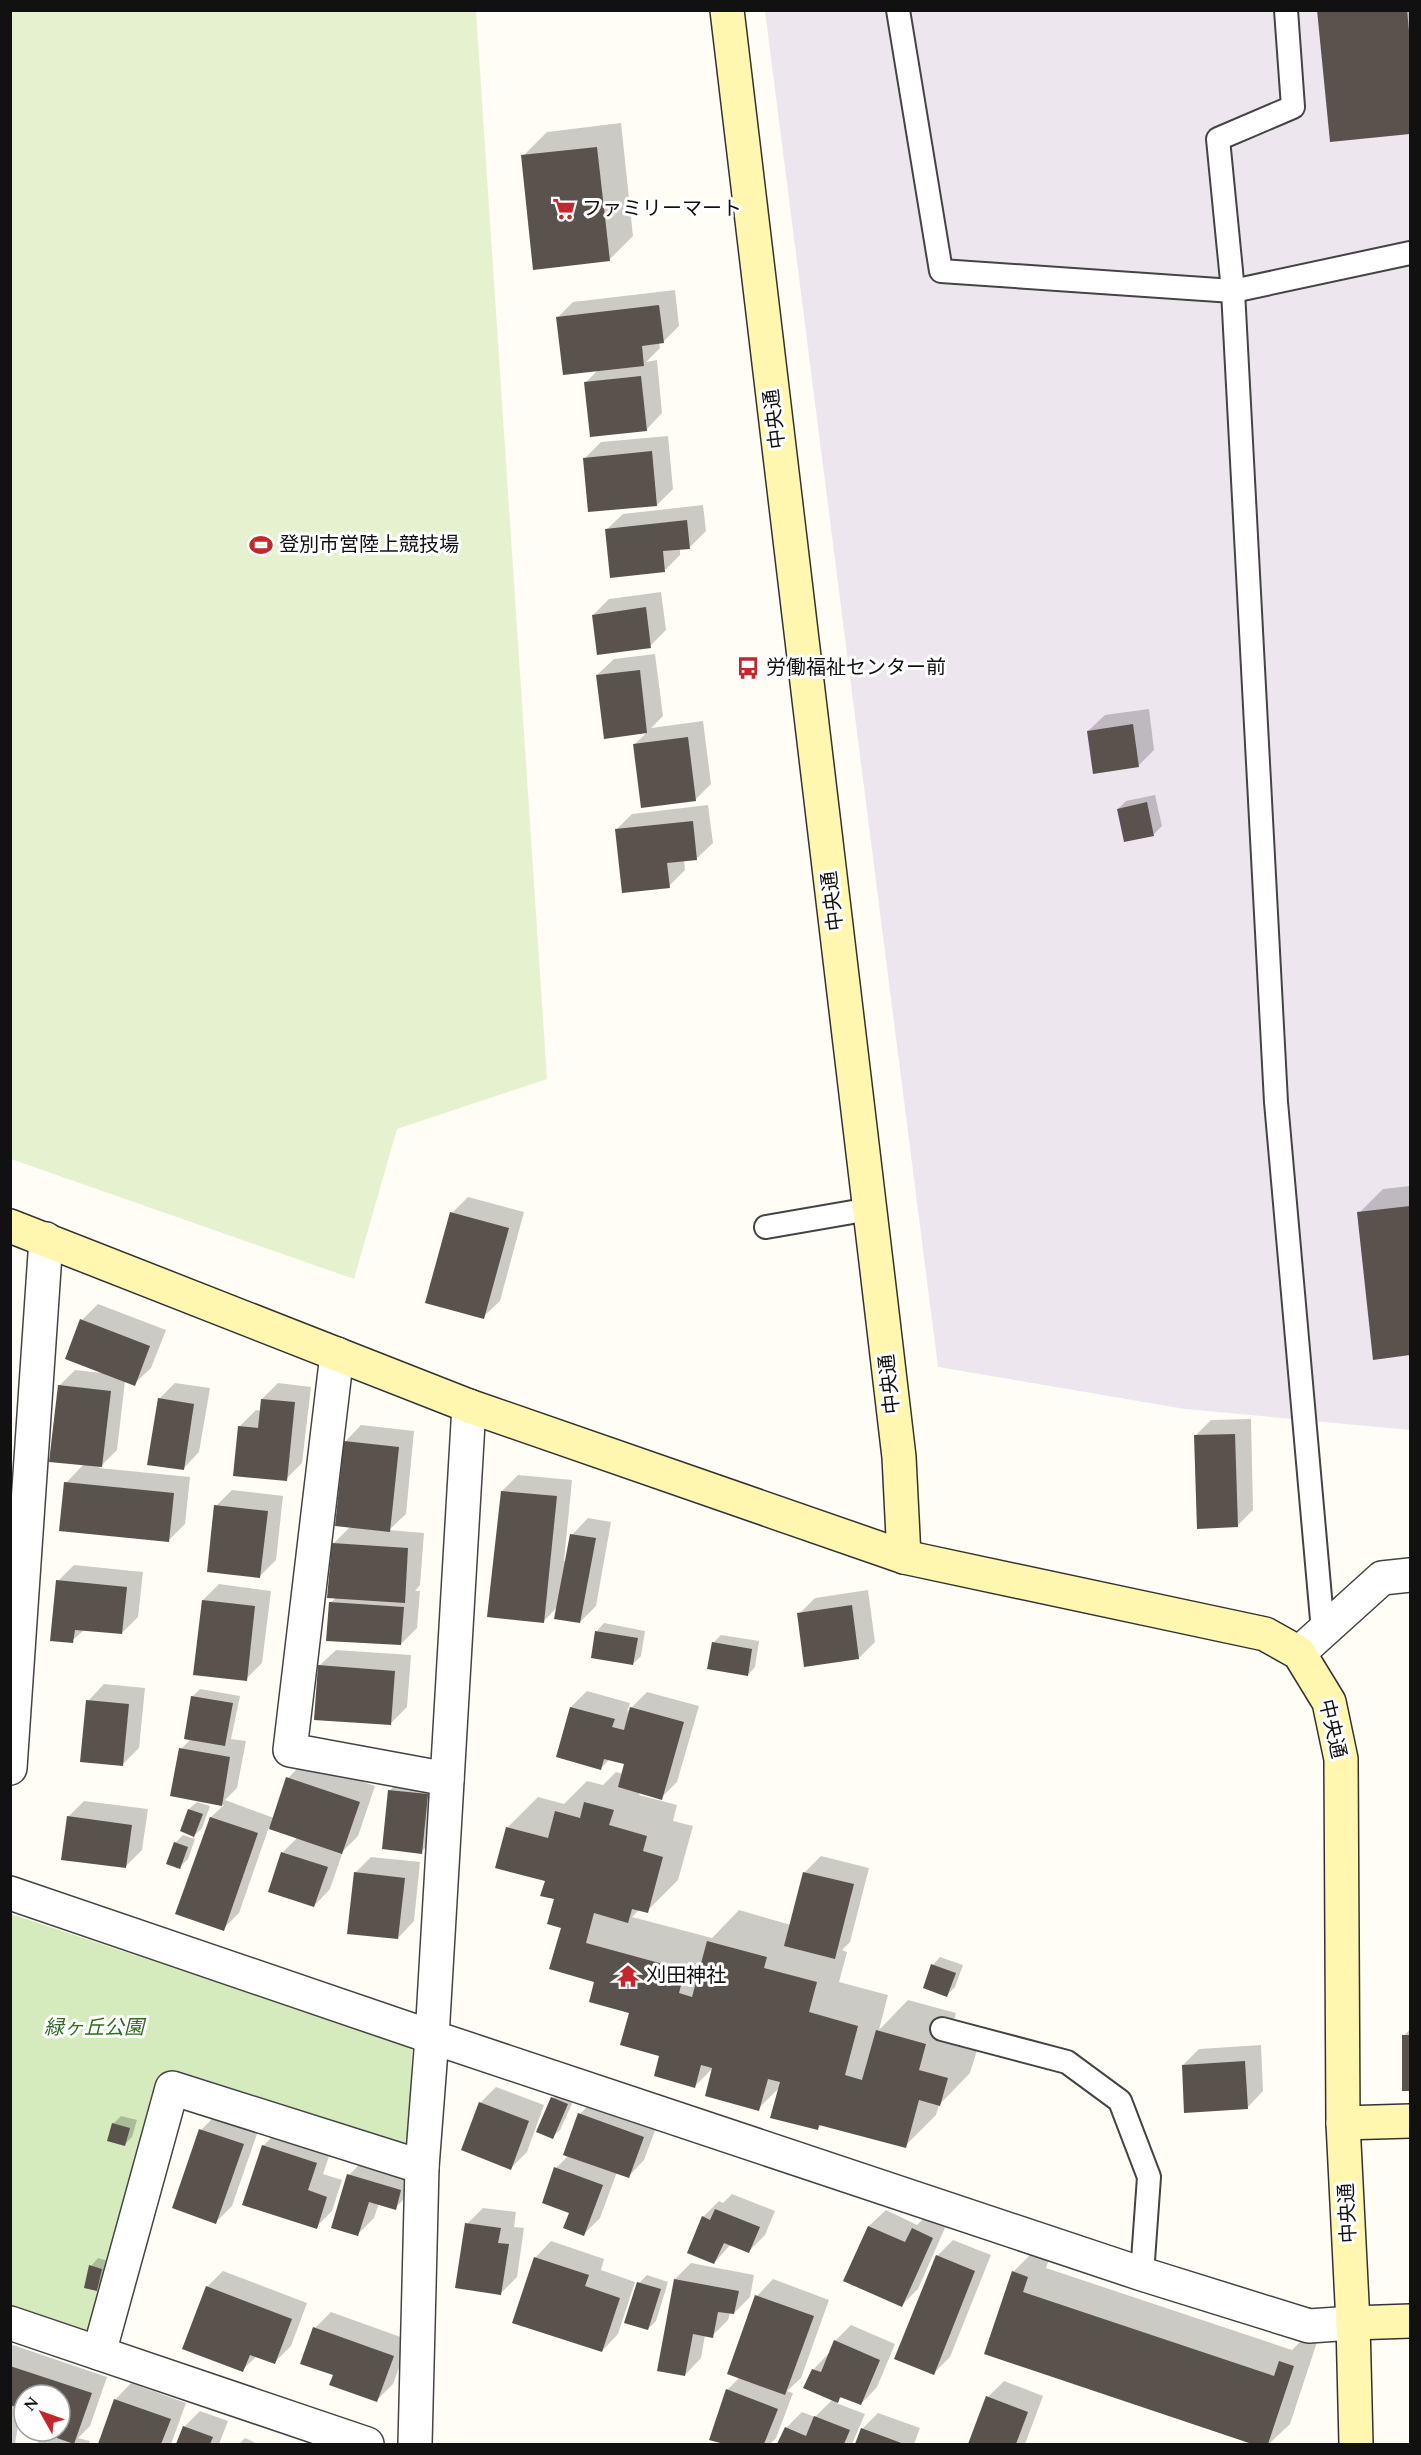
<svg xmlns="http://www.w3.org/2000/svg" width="1421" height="2455" viewBox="0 0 1421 2455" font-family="Spectral,'Noto Sans JP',serif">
<rect width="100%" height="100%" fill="#fffdf5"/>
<polygon fill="#eee6ef" points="765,11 1410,11 1410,1430 1185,1409 938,1367"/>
<polygon fill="#d5ebbd" points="11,1914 412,2047 408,2158 162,2077 95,2336 11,2308"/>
<polygon fill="#e6f2cf" points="11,10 476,11 547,1079 397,1129 354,1279 11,1159"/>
<g fill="#0003">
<polygon points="1318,10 1410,10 1410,133 1331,141"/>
<polygon points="621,123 633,236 609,260 523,156 547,132"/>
<polygon points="675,290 679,326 663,342 659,342 660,348 646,362 657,360 662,413 646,430 585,383 598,370 557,318 573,302"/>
<polygon points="668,436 673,489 657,505 585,458 601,442"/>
<polygon points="703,505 706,531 690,547 680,548 680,555 664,571 606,530 623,514"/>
<polygon points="661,592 666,630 650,646 593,615 609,599"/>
<polygon points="655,654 663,716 651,728 703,721 711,784 695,800 635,744 647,732 605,737 597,675 614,659"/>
<polygon points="1149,709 1154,750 1138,766 1088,731 1105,715"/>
<polygon points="1155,795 1162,826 1154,834 1125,840 1118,809 1126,801"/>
<polygon points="708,805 713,843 696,859 684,860 685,870 669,886 616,830 632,814"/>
<polygon points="1410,1186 1410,1354 1374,1358 1359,1213 1383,1189"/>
<polygon points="468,1197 524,1212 500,1301 483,1317 452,1213"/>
<polygon points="98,1304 166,1330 151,1368 134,1384 125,1381 117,1450 99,1468 190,1477 185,1524 169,1540 66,1483 84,1464 59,1386 75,1370 102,1373 82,1320"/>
<polygon points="175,1383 210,1388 199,1452 183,1469 159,1399"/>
<polygon points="278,1383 311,1387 302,1463 286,1479 240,1426 256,1410 261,1411 262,1399"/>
<polygon points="1251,1419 1253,1510 1237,1526 1195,1436 1211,1420"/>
<polygon points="361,1425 414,1431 406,1514 389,1530 424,1533 420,1585 415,1591 420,1591 417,1628 401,1644 330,1603 337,1597 333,1544 351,1526 345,1442"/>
<polygon points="518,1475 572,1480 564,1561 567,1561 572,1535 588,1518 611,1522 596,1606 580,1622 558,1606 544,1621 502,1491"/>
<polygon points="232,1490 283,1496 276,1560 260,1576 216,1506"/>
<polygon points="74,1565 143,1572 138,1617 122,1633 84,1630 72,1641 58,1581"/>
<polygon points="219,1584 271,1591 262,1663 246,1679 203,1600"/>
<polygon points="868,1590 875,1642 859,1658 799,1614 815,1598"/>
<polygon points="604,1623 645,1631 641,1656 633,1664 597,1631"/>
<polygon points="721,1635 759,1641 755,1667 748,1675 713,1643"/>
<polygon points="336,1650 411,1655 407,1707 391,1723 319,1666"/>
<polygon points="104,1684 145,1688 139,1748 122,1765 88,1701"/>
<polygon points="200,1689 240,1696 231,1739 246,1741 237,1788 225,1800 274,1818 288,1778 304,1762 375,1786 358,1836 343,1851 330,1889 314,1906 270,1891 283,1852 298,1837 269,1827 239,1913 223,1929 177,1913 211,1817 224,1805 172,1795 181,1749 191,1739 192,1697"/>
<polygon points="587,1691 630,1703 627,1712 647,1692 699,1706 677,1782 661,1798 640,1792 639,1795 677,1805 673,1821 693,1826 678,1880 647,1911 640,1909 632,1917 712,1938 739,1910 791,1925 805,1872 821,1856 869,1868 850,1942 842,1950 847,1952 839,1982 888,1995 879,2030 908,2000 956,2013 949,2039 978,2047 970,2073 939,2105 936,2115 905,2146 822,2124 817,2129 780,2087 758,2109 714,2067 695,2086 661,2055 631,2012 596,1981 562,1926 556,1898 547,1880 507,1828 538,1797 564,1804 587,1781 603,1785 616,1772 623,1774 626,1763 610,1759 601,1768 571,1707"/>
<polygon points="406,1774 444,1778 437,1836 421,1852 390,1790"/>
<polygon points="84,1801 148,1809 142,1850 126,1866 68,1817"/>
<polygon points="197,1802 210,1806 202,1828 194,1836 189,1809"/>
<polygon points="183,1835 195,1839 188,1859 180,1867 175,1843"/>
<polygon points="371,1857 420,1862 414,1921 398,1938 355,1873"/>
<polygon points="940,1957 963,1965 955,1987 947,1995 933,1965"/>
<polygon points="1410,2029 1410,2089 1404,2089 1404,2036"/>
<polygon points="1261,2045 1263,2091 1247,2108 1183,2065 1199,2049"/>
<polygon points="496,2087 544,2105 527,2152 511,2168 480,2103"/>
<polygon points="560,2090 575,2097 560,2130 552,2137 553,2098"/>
<polygon points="596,2098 659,2120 644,2160 628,2177 617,2172 600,2218 584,2234 571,2212 556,2168 569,2155 580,2114"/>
<polygon points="217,2114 259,2128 232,2206 216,2222 201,2130"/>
<polygon points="121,2116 137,2120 132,2137 124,2145 113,2124"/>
<polygon points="279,2130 332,2147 323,2174 342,2180 332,2211 316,2227 263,2146"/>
<polygon points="365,2159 417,2174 411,2192 395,2208 379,2203 374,2218 358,2234 349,2175"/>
<polygon points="732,2194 775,2211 765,2235 749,2251 731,2244 714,2263 703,2217 719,2201 723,2203"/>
<polygon points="483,2208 516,2212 514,2227 524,2228 517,2277 501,2293 467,2224"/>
<polygon points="886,2210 917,2225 929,2213 948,2221 918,2289 902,2305 845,2280 869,2226"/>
<polygon points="953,2240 991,2255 950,2357 934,2373 937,2256"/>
<polygon points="551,2241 604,2259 601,2270 635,2282 618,2334 602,2351 535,2258"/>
<polygon points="1037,2248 1051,2253 1046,2268 1292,2350 1304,2338 1317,2342 1290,2424 1269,2444 1257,2444 986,2354 1013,2272"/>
<polygon points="98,2258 109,2261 104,2282 96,2289 91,2266"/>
<polygon points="691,2263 754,2275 750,2297 734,2313 730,2312 728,2320 712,2336 705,2335 701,2358 685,2375 675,2279"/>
<polygon points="223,2271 307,2303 291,2346 275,2362 257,2356 242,2370 207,2287"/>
<polygon points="647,2275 668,2282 656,2321 648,2329 639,2283"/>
<polygon points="773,2279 829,2300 801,2378 787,2391 793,2393 776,2438 770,2444 729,2444 711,2439 727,2390 740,2377 729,2373 757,2296"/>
<polygon points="331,2312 409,2340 393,2384 376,2401 335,2375 315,2328"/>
<polygon points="851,2325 895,2344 877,2387 861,2404 843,2396 836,2403 865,2414 852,2444 779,2444 786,2428 802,2412 815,2417 833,2399 813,2370 829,2353 835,2341"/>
<polygon points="10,2344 107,2377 90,2426 78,2438 90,2441 89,2444 36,2444 47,2433 41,2431 60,2431 60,2395 24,2395 24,2408 21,2407 15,2444 10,2444"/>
<polygon points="1004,2381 1043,2396 1025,2444 969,2444 988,2397"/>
<polygon points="131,2383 186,2403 171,2444 99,2444 115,2400"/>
<polygon points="200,2411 228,2421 219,2444 178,2444 184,2427"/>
<polygon points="878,2413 920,2428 914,2444 856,2444 862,2429"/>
<polygon points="245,2438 256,2443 255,2444 239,2444"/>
</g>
<g fill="#5a524d">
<polygon points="1317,10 1407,10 1410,42 1410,134 1330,142"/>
<polygon points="597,147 610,261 533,270 521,155"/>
<polygon points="659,305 664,343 642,346 644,366 563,375 556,317"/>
<polygon points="641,376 647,431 590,437 584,382"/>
<polygon points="652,451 657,506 588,512 583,458"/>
<polygon points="687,520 690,549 663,551 665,572 610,578 605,529"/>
<polygon points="646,607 651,648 597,655 592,615"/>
<polygon points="640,670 647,733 604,739 596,675"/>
<polygon points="1133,724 1139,767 1093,774 1087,731"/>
<polygon points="688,737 696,801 641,808 633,744"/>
<polygon points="1147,802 1154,836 1124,842 1117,809"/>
<polygon points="693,821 697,860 667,863 670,888 622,893 615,829"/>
<polygon points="1410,1206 1410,1355 1373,1360 1357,1212"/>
<polygon points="450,1212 509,1228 484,1319 425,1303"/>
<polygon points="80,1319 150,1346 135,1386 65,1359"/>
<polygon points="58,1385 111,1391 102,1467 49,1462"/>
<polygon points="158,1398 194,1404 184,1470 147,1465"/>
<polygon points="261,1399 295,1402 287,1481 233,1476 238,1426 258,1428"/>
<polygon points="1235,1434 1238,1527 1197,1529 1194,1435"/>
<polygon points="344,1441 399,1447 390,1532 335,1526"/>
<polygon points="64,1482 174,1493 169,1542 59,1531"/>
<polygon points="501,1491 557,1496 544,1623 487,1617"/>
<polygon points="214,1505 268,1511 260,1578 207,1572"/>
<polygon points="570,1534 596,1538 580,1623 554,1619"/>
<polygon points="332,1543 408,1548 405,1603 327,1598"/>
<polygon points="56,1580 127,1587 122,1634 75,1630 73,1643 50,1641"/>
<polygon points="202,1600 255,1606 247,1681 193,1675"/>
<polygon points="329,1602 404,1607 401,1645 326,1641"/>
<polygon points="852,1605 859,1659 804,1667 797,1613"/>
<polygon points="595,1631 638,1638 633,1665 591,1658"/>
<polygon points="712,1642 752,1649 748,1676 707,1669"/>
<polygon points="318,1665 395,1671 391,1725 314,1720"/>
<polygon points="191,1696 233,1703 225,1746 184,1739"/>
<polygon points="86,1700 129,1704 123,1766 80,1762"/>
<polygon points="570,1707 615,1719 612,1727 624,1730 630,1707 684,1722 662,1800 618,1787 624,1764 604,1759 601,1770 556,1757"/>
<polygon points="179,1748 230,1757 222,1806 170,1796"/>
<polygon points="286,1777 360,1802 342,1854 269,1829"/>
<polygon points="388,1790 428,1794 422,1854 382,1849"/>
<polygon points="584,1802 614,1810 609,1825 647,1836 643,1851 663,1857 648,1913 632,1909 628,1923 594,1913 586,1943 685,1970 679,1993 692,1997 707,1941 767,1957 764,1968 817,1982 809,2012 858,2026 845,2075 862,2080 876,2030 926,2044 919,2070 948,2078 940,2106 919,2100 906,2148 819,2125 818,2130 770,2118 780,2082 768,2079 759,2111 705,2096 712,2068 701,2065 695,2088 654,2076 659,2056 620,2045 629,2013 589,2002 594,1982 549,1969 561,1928 547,1924 554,1899 540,1896 545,1881 495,1868 506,1827 548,1838 555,1811 580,1818"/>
<polygon points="188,1809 203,1814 194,1837 180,1831"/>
<polygon points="67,1816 132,1825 126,1868 61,1860"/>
<polygon points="210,1817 258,1833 224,1931 175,1914"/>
<polygon points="174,1842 188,1847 180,1869 166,1864"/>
<polygon points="281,1852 328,1867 314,1907 268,1892"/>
<polygon points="354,1872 405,1878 398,1939 347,1934"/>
<polygon points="803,1872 854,1884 835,1959 784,1946"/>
<polygon points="931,1964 956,1973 947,1997 923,1988"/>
<rect x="1402" y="2035" width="8" height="56"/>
<polygon points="1245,2061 1248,2109 1184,2113 1182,2065"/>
<polygon points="551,2097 568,2104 553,2139 536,2132"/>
<polygon points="479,2102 529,2121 511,2170 461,2150"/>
<polygon points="578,2113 644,2137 629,2178 563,2155"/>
<polygon points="112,2123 130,2128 125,2146 107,2141"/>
<polygon points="199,2129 244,2144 216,2224 172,2208"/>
<polygon points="262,2145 317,2163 308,2190 327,2197 317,2229 242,2205"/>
<polygon points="554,2167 603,2185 584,2236 563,2228 569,2213 542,2203"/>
<polygon points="347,2174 401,2190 396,2210 369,2202 358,2236 331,2228"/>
<polygon points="715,2209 760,2227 749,2253 724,2243 714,2264 687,2253 702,2216 710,2220"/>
<polygon points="465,2223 501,2228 498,2243 509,2244 501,2295 455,2288"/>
<polygon points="868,2226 905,2242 912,2228 933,2238 902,2307 843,2281"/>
<polygon points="936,2255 975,2271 934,2375 894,2359"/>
<polygon points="534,2257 589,2275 585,2286 620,2298 602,2352 512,2323"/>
<polygon points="89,2265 102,2269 97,2291 84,2288"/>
<polygon points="1012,2271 1028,2277 1023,2292 1274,2376 1279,2361 1294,2366 1268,2444 1252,2444 984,2354"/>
<polygon points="674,2279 739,2291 734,2314 718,2312 713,2338 693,2334 685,2376 657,2371"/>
<polygon points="637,2282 661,2289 648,2330 624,2323"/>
<polygon points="206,2286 292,2319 275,2364 250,2355 243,2372 182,2349"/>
<polygon points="755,2295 814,2316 785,2395 727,2374"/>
<polygon points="313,2327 394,2356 377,2402 329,2385 333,2375 300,2364"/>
<polygon points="834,2340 880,2360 861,2405 840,2397 838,2403 803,2388 812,2369 821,2372"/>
<polygon points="10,2366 92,2393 74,2444 37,2431 60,2431 60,2395 24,2395 24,2410 10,2405"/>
<polygon points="726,2389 778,2409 764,2444 724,2444 709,2440"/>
<polygon points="986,2396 1028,2412 1016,2444 968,2444"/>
<polygon points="114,2399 171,2419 161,2444 98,2444"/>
<polygon points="814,2416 850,2430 844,2444 777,2444 785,2427 806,2436"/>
<polygon points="183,2426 213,2437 210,2444 176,2444"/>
<polygon points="861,2428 904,2444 855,2444"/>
</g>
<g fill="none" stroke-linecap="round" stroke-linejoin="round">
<g stroke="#444" stroke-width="26">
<g id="lane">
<polyline points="898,10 941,271 1233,291 1410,253"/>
<polyline points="1286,10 1293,107 1218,139 1233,291 1276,1102 1323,1631"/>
<polyline points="766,1227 870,1209"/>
<polyline points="942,2029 1067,2062 1120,2101 1149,2177 1142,2274"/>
</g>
</g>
<g stroke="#444" stroke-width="36">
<g id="street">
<polyline points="337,1354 290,1750 447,1779"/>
<polyline points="1299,1653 1382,1578 1410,1575"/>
<polyline points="10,1768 46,1239"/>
<polyline points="10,1893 432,2037 1142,2274 1309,2326 1353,2323"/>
<polyline points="10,2323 367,2444"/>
<polyline points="99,2353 172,2088 422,2167"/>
<polyline points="415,2444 422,2167 432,2037 469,1406"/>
</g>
</g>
<g stroke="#333" stroke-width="36">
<g id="secondary">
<polyline points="727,10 879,1287 899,1457 904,1557"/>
<polyline points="10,1226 469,1406 904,1557 1265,1634 1299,1653 1329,1702 1341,1759 1343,2123 1353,2323 1356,2444"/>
<polyline points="1343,2123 1410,2121"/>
<polyline points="1353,2323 1410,2321"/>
</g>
</g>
<use href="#lane" stroke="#fff" stroke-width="22"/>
<use href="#street" stroke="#fff" stroke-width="33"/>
<use href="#secondary" stroke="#fff6b0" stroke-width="33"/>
</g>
<defs>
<g id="supermarket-bare" transform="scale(1.8)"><path d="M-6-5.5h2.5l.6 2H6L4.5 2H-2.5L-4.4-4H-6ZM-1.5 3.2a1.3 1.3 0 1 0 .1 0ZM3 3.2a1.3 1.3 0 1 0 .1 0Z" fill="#c4262e" stroke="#fff" stroke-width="2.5" paint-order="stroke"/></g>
<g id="stadium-bare" transform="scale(1.8)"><path d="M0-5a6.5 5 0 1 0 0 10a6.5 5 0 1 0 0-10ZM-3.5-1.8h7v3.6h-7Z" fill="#c4262e" stroke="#fff" stroke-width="2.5" paint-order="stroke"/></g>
<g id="bus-bare" transform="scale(1.8)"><path d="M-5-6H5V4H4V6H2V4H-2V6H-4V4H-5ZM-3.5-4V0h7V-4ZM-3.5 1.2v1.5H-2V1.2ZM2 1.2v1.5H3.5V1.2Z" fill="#c4262e" stroke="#fff" stroke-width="2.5" paint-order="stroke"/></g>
<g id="temple-bare" transform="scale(1.8)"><path d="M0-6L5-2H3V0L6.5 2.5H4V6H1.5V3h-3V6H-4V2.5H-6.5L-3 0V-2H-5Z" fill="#c4262e" stroke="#fff" stroke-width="2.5" paint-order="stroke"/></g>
</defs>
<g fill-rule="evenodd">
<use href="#supermarket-bare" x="564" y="209"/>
<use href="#stadium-bare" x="261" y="545"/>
<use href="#bus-bare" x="748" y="668"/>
<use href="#temple-bare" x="628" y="1976"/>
</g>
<g text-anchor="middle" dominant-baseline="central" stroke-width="6" stroke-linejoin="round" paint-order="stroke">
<g font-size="20" fill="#111" stroke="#fff" text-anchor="start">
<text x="582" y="209">ファミリーマート</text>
<text x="279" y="545">登別市営陸上競技場</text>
<text x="766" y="668">労働福祉センター前</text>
<text x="646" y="1976">刈田神社</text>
</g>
<g font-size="20" fill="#111" stroke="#fff">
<text transform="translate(775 419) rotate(-97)">中央通</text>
<text transform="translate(833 901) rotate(-97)">中央通</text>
<text transform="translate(890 1384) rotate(-96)">中央通</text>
<text transform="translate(1332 1729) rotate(77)">中央通</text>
<text transform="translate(1348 2213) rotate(-93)">中央通</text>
</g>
<g font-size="20" font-style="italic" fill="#2f6b1f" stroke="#fff">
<text x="94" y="2028">緑ヶ丘公園</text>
</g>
</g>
<rect width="1421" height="2455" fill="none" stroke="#111111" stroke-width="24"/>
<g transform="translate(42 2413) rotate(310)"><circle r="28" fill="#ffffff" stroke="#a0a0a0" stroke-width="1.5"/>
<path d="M0-4.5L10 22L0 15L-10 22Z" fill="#c4262e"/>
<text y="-9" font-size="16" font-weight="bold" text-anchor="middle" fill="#111111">N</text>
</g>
</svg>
